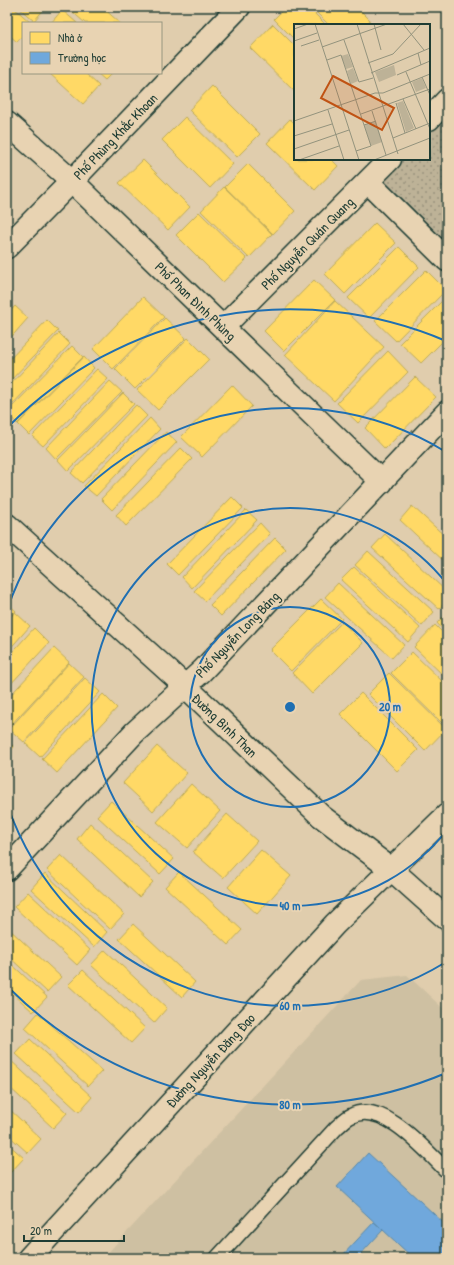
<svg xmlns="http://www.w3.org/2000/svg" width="454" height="1265" viewBox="0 0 454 1265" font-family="'Patrick Hand',sans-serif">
<defs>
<pattern id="park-dots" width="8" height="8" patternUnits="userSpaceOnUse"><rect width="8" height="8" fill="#bdb297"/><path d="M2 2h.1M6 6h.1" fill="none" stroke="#99927c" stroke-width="1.8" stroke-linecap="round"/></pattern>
</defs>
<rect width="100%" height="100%" fill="#e0cdad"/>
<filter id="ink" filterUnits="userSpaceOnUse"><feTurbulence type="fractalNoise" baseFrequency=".025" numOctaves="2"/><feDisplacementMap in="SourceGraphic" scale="8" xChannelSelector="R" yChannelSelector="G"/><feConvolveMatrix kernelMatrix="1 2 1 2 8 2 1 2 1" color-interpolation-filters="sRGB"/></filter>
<g filter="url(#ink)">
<polygon fill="#cec0a2" points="407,975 447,1012 447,1258 103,1258 361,980"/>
<polygon fill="url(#park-dots)" stroke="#6e7866" points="447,100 447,260 368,182 390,159 429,159 429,119"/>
<g fill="#ffd966" stroke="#bcaa57">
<polygon points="7,7 13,7 31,23 23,23 23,35 17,42 7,33"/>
<polygon points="18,7 46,7 34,21"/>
<polygon points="67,7 102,7 120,23 85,23"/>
<polygon points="286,7 308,7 326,25 295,25 295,40 274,19"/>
<polygon points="311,7 357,7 370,20 365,25 329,25"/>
<polygon points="62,10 77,23 51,23"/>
<polygon points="273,24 295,46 295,92 250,48"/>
<polygon points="49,73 85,73 99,86 83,104"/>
<polygon points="97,73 112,73 105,80"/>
<polygon points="212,86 260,134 237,157 189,110"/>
<polygon points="185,117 233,164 210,188 162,140"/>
<polygon points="290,119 295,124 295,159 331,159 338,166 315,190 267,143"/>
<polygon points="143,160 190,207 168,230 119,183"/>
<polygon points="248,164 295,211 273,234 225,187"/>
<polygon points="224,187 272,234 249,258 201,211"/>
<polygon points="199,212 247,259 223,282 176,235"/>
<polygon points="375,223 396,243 345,294 325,274"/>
<polygon points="399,247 419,267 369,318 348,298"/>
<polygon points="426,270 446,290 396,341 375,321"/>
<polygon points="314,280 335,300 284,351 264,331"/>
<polygon points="447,296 447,337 421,363 400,343"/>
<polygon points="143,297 164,317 113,369 93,349"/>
<polygon points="335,301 384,347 334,401 285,355"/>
<polygon points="15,306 28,318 7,342 7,315"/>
<polygon points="165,318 186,338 135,389 115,369"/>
<polygon points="47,320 58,331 7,384 7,362"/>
<polygon points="59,333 70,344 7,410 7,388"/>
<polygon points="188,338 209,359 158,410 137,390"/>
<polygon points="72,346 83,357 17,424 7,412"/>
<polygon points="388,351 408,372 358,423 337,403"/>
<polygon points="84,357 94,368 29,435 18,424"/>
<polygon points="97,369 108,379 43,446 32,436"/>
<polygon points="415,377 436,397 385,449 365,428"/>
<polygon points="110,381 122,392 56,459 46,448"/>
<polygon points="232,385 252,406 202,457 181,437"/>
<polygon points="123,393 134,404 68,471 58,460"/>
<polygon points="136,405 147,416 82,483 71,473"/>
<polygon points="150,418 160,429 96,496 84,486"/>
<polygon points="166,432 177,442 112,510 101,499"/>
<polygon points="181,448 192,459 126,526 116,515"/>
<polygon points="447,467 447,476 442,472"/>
<polygon points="232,497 243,508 178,575 167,564"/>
<polygon points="412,506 447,538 447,564 400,520"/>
<polygon points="246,510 257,520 192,588 182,577"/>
<polygon points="260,523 270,534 205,601 194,591"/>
<polygon points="385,534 447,592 447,600 439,609 372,548"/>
<polygon points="275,538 286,549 221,616 210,605"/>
<polygon points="368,551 434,612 422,626 355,565"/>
<polygon points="354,567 420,628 408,642 341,580"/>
<polygon points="338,583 404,645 392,658 325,597"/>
<polygon points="321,599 342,619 291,671 270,650"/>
<polygon points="7,603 16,611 7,621"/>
<polygon points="15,612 30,626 7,652 7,621"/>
<polygon points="447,613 447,634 437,623"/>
<polygon points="342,622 363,643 312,694 292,673"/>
<polygon points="435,625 447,637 447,679 414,647"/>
<polygon points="34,628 49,643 7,688 7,658"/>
<polygon points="54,648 69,662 9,727 7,726 7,699"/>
<polygon points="412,652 447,686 447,728 391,673"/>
<polygon points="69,663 84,677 24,742 9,729"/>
<polygon points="389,673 446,729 425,751 368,694"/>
<polygon points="85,678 100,692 40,757 25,743"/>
<polygon points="361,693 418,750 397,771 340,714"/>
<polygon points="103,694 117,708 57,773 42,759"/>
<polygon points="7,740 14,747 7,754"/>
<polygon points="157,746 187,773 153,811 123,783"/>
<polygon points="191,784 220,811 187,848 157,822"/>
<polygon points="111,801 174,859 160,874 97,816"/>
<polygon points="227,814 257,841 223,878 193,852"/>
<polygon points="90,823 153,882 139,897 77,839"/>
<polygon points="261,850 291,876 257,914 228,887"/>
<polygon points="61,855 124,914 110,929 47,870"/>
<polygon points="179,872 242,930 228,945 165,887"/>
<polygon points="45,873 107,932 94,947 31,889"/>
<polygon points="28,892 90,950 77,965 14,907"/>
<polygon points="133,924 195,982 182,997 119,939"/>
<polygon points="7,927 61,977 47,992 7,955"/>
<polygon points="105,950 167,1008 154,1023 91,965"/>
<polygon points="7,960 47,997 33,1012 7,988"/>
<polygon points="83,970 145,1028 131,1043 68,985"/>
<polygon points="38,1013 102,1071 88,1086 25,1028"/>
<polygon points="30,1039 92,1097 79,1112 16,1054"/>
<polygon points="7,1057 67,1113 53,1128 7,1085"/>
<polygon points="7,1107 41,1139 28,1153 7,1134"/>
<polygon points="7,1143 24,1158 10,1173 7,1170"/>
</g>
<g fill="#6fa8dc" stroke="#5788aa">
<polygon points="368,1153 447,1226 447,1258 413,1258 337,1187"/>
<polygon points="374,1222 383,1230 357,1258 340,1258"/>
</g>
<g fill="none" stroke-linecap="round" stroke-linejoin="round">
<g stroke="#1f3d34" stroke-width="17">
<path id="lane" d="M217,1258l120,-131c4,-3 9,-9 14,-11 32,-17 75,35 96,55"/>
</g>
<g stroke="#1f3d34" stroke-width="25">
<g id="street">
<polyline points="429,119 447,100"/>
<polyline points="7,123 72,181 382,482"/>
<polyline points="368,182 447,260"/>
<polyline points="7,247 72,181 239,7"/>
<polyline points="223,327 390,159"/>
<polyline points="7,869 134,733 202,671 447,412"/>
</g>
</g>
<g stroke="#1f3d34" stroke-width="25">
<g id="secondary">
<polyline points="7,525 185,686 321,816 391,869 447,919"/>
<polyline points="29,1258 335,924 447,815"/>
</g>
</g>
<use href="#lane" stroke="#e8d3b2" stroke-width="14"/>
<use href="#street" stroke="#e8d3b2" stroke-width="22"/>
<use href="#secondary" stroke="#e8d3b2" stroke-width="22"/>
</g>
</g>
<g fill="none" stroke="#1f6fb2" stroke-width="2">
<circle cx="290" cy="707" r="100"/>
<path d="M447 830A199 199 0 1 1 447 584"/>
<path d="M446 962A299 299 0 0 1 7 804M7 610A299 299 0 0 1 446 452"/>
<path d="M446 1073A398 398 0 0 1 9 988M9 426A398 398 0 0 1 446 341"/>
</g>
<g text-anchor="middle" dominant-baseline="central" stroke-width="4" stroke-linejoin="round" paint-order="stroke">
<g font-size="14" fill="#1f3d34" stroke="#e8d3b2">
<text transform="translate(115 136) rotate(-46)">Phố Phùng Khắc Khoan</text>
<text transform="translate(307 243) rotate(-45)">Phố Nguyễn Quán Quang</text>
<text transform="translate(196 301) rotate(44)">Phố Phan Đình Phùng</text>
<text transform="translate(237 634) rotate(-46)">Phố Nguyễn Long Bảng</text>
<text transform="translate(225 725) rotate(44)">Đường Bình Than</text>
<text transform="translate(210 1060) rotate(-47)">Đường Nguyễn Đăng Đạo</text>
</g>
</g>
<g transform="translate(294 24)">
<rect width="136" height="136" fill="#e0cdad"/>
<path d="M100,41l2,10 -17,7 -4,-10z" fill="#bdb297"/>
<path d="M54,30l5,13 -7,2 -5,-13zM59,44l5,13 -7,3 -4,-13zM128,54l4,10 -10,4 -4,-10zM109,77l11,27 -8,4 -9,-29zM82,97l6,21 -11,4 -7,-21z" fill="#bdb297"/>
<path fill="none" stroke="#93937d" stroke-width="1" d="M21,0l44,136M63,0l41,130M80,0l7,26M109,0l21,26M136,0v23M0,5l14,-5M50,16l15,42 14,-4M0,17l23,-8M7,22l18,-6M28,23l65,-23M124,29l3,12M33,36l14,-5 23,70 7,21 -15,5M74,39l25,-9 28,-30M112,48l24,57M77,49l59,-25M103,51l33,-14M128,53l8,18M109,75l13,30M102,79l9,30M34,86l16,50M78,87l14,44M67,90l69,-25M0,97l81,-28h8l47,-19M70,101l12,-4M0,112l38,-12M99,114l37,-15M0,125l55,-19M5,136l40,-14M80,136l56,-22"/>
<path fill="#c05314" fill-opacity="0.15" stroke="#c05314" stroke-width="2" d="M39,52l61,32 -12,22 -61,-32z"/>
<rect width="136" height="136" fill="none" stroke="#1f3d34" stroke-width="2"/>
</g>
<circle cx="290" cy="707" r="6" fill="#1f6fb2" stroke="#e8d3b2" stroke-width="2"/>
<g font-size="12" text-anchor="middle" font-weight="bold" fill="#1f6fb2" stroke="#e8d3b2" stroke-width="4" stroke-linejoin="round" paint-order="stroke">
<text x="390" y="711">20 m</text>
<text x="290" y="910">40 m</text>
<text x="290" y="1010">60 m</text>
<text x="290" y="1109">80 m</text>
</g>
<rect width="454" height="1265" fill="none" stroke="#e8d3b2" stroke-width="24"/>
<rect x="12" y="12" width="430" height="1241" fill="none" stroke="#1f3d34" stroke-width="1.5" filter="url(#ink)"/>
<rect x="22" y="22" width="140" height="52" fill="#e8d3b2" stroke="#989780"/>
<rect x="30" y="32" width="20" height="12" fill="#ffd966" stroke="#989780"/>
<text x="58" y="42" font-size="12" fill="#1f3d34">Nhà ở</text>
<rect x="30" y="52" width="20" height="12" fill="#6fa8dc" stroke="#989780"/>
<text x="58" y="62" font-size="12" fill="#1f3d34">Trường học</text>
<path d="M24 1235v6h100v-6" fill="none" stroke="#1f3d34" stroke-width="2"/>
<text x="30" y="1235" font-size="12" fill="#1f3d34" stroke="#e8d3b2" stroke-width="3" paint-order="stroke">20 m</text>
</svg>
